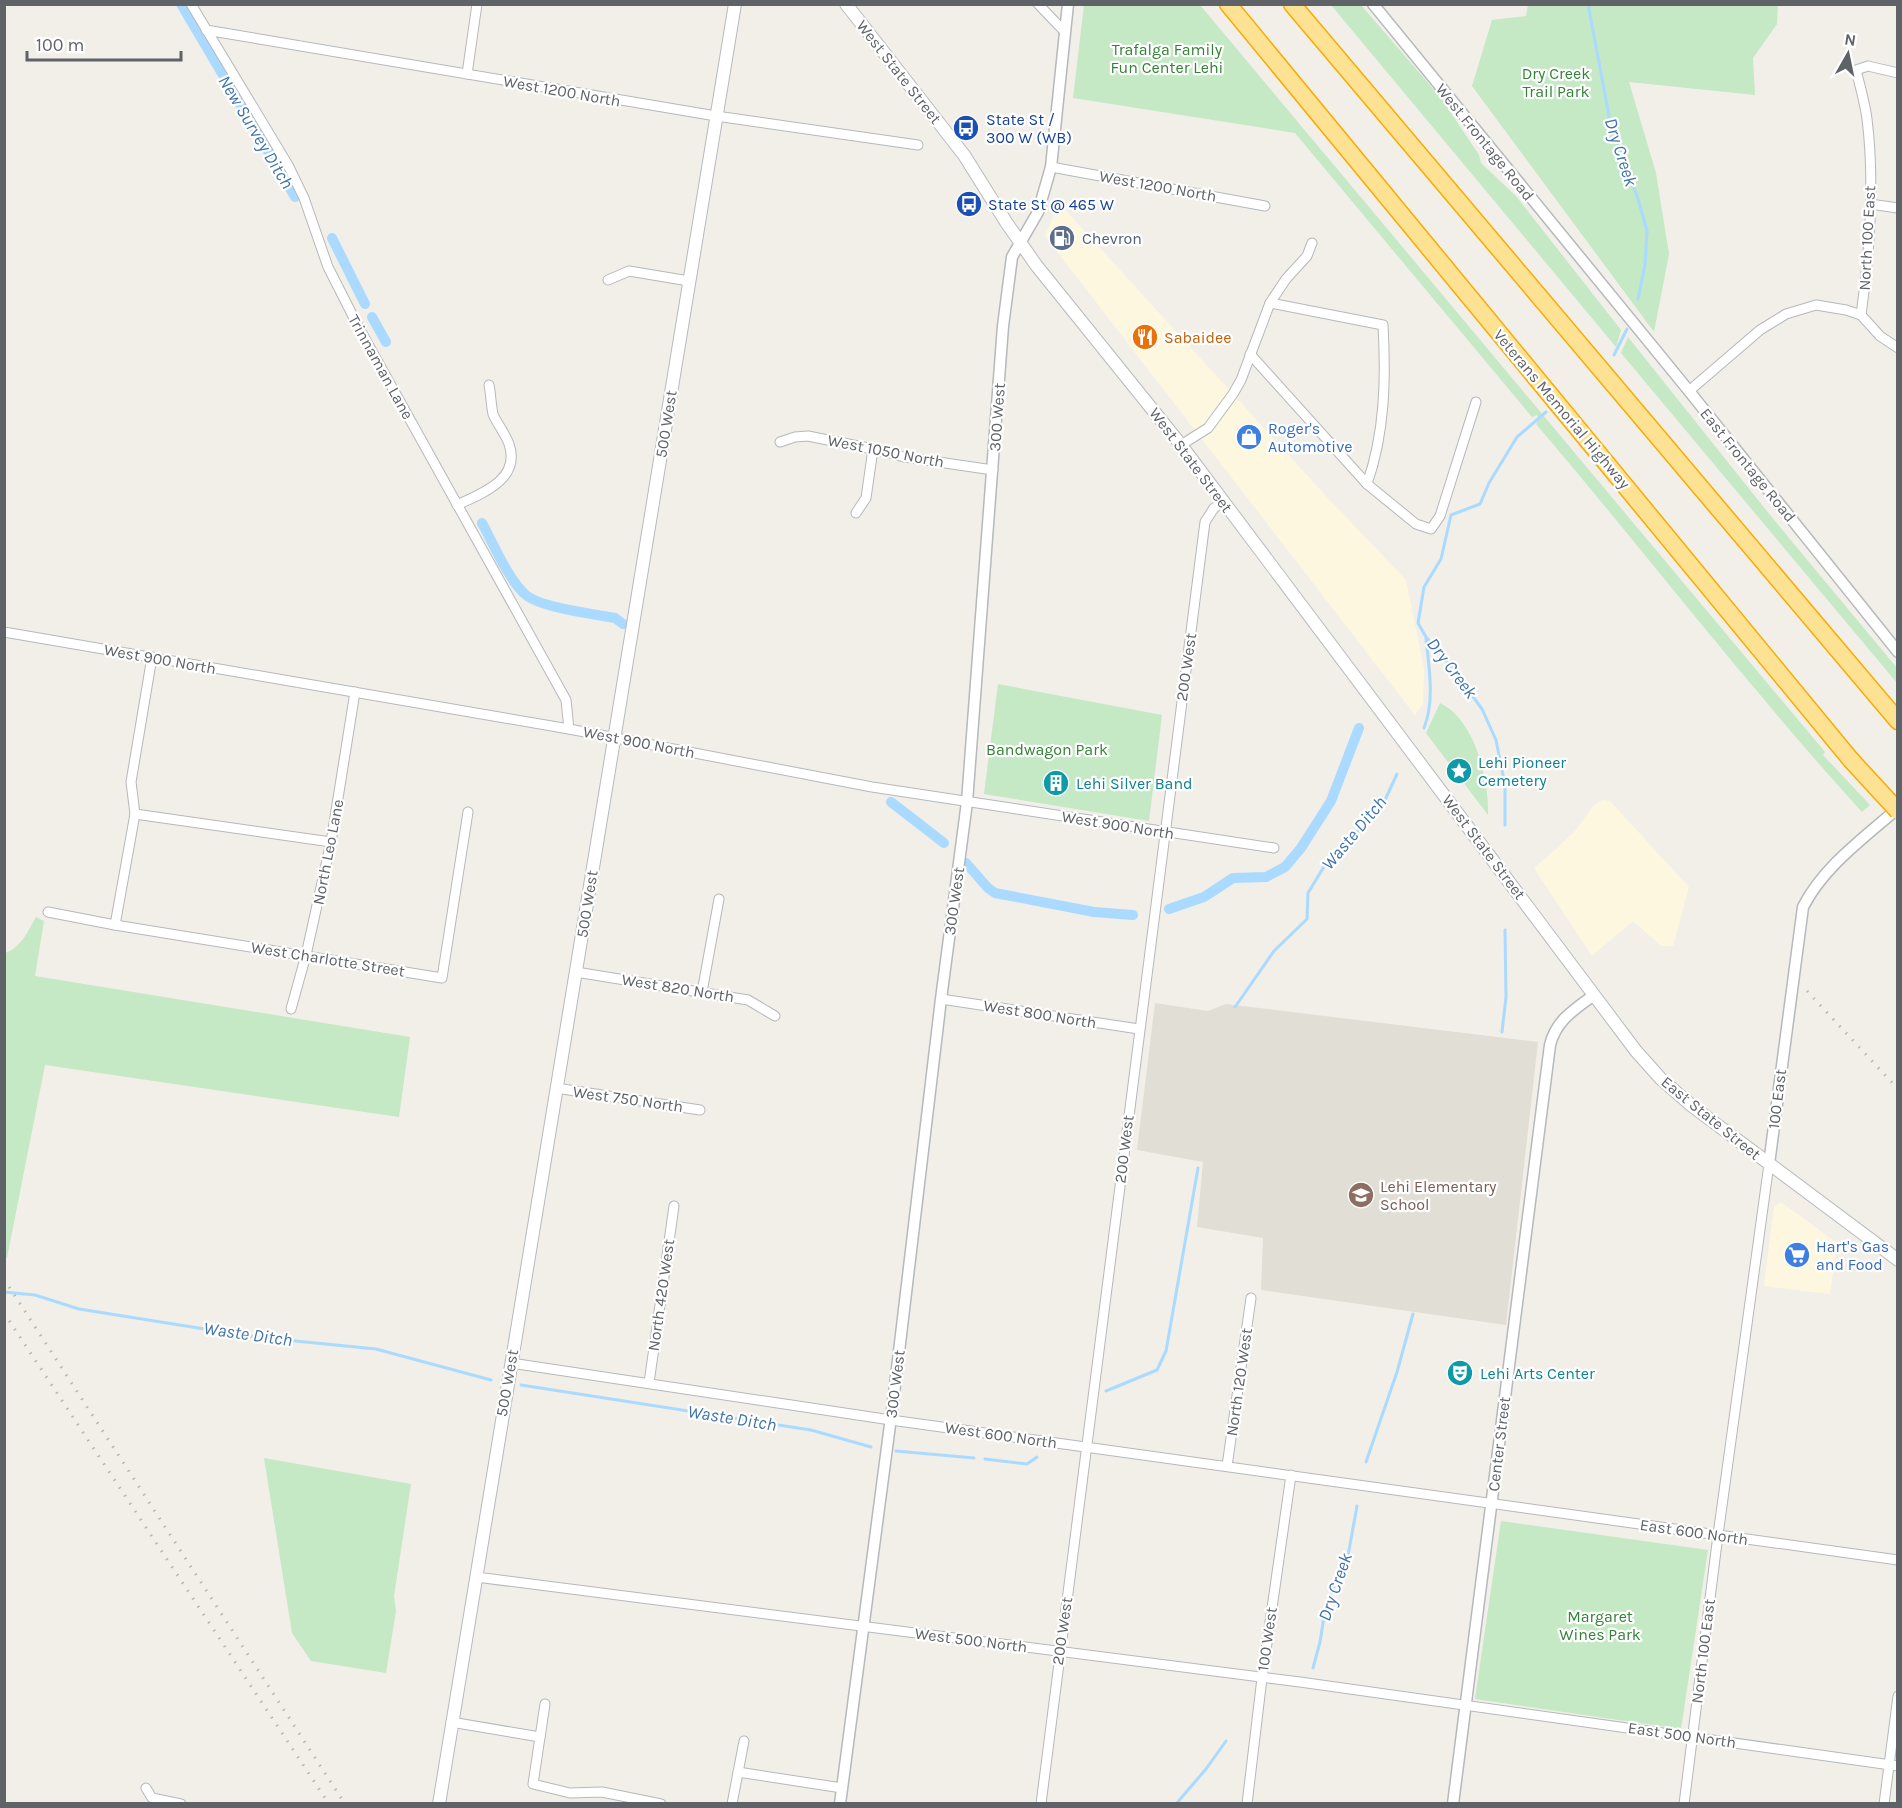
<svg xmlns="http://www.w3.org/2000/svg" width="1902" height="1808" viewBox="0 0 1902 1808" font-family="Karla,sans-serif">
<rect width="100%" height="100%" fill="#f1efe8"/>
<g fill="#fef7e0">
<polygon points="1059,203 1324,494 1406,580 1424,669 1423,704 1415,715 1045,236"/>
<polygon points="1602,800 1610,801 1689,887 1673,946 1661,946 1633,921 1592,956 1534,868 1557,848 1575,831 1593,806"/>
<polygon points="1781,1202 1837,1243 1830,1294 1764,1286 1774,1207"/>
</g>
<polygon fill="#e1ded6" points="1155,1003 1208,1011 1226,1004 1538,1042 1506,1325 1261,1290 1263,1238 1197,1227 1203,1162 1137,1150"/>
<g fill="#c5e8c5">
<path d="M1084,5h116l625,747 -2,3 47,50 -8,7c-114,-125 -216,-259 -326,-388l3,-5 -2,-4 -5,2 -237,-284 -222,-35z"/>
<polygon points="1331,5 1361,5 1441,98 1479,155 1481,163 1516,196 1621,330 1616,347"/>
<polygon points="1528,5 1778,5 1777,24 1753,58 1755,95 1629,82 1656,173 1669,254 1654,332 1472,86 1492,20 1526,16"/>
<polygon points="1628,337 1770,515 1897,668 1897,683 1621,353"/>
<polygon points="998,684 1162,715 1149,821 984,794"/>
<path d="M1440,703c5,3 11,6 15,11 23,22 34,70 33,101l-62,-82z"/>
<path d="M36,917l8,4 -9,55 375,61 -11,80 -354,-52 -38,193 -3,-4 1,-301c16,-5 23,-22 31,-36z"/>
<polygon points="264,1458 411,1484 394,1596 396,1611 386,1673 311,1661 292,1633"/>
<polygon points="1501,1521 1708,1550 1681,1729 1475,1699"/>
</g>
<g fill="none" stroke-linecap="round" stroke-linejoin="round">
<g stroke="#aadaff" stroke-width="3">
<polyline points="1588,4 1610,121 1638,199 1647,231 1645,265 1638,299"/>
<polyline points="1614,355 1627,329"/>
<path d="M1424,728c11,-27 5,-61 2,-89"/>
<polyline points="1505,825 1505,785 1496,740 1482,709 1453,669 1426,637 1418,623 1424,587 1441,559 1451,515 1480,504 1489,483 1517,437 1546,412"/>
<polyline points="1235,1007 1274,951 1307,919 1308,893 1328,860 1359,830 1385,800 1397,774"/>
<polyline points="1502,1032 1506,997 1505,930"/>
<polyline points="4,1292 35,1295 79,1309 255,1337 376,1349 491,1380"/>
<polyline points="521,1385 811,1430 871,1447"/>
<polyline points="1106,1391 1157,1370 1166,1351 1198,1168"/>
<polyline points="896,1451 974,1458"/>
<polyline points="985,1459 1027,1464 1037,1457"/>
<polyline points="1366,1462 1397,1372 1413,1314"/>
<polyline points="1313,1668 1320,1642 1326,1604 1347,1561 1357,1506"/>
<polyline points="1176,1804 1206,1769 1226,1741"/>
</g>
<g stroke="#aadaff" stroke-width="10">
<polyline points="181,4 295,197"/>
<polyline points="332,238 365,304"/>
<polyline points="372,317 386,342"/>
<path d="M482,523c11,20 27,58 44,72 16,13 68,19 89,23l8,6"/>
<polyline points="891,802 944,843"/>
<polyline points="966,863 988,888 995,893 1094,912 1133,915"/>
<polyline points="1169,909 1204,897 1233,878 1266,877 1285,867 1301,848 1331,801 1359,728"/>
</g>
<g stroke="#b5b8bc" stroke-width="11">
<g id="minor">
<polyline points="191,4 288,165 304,198 328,267 359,328 566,700 569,729"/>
<polyline points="1038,4 1064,31"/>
<polyline points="206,30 716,116 918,145"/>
<polyline points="467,74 477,4"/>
<polyline points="1051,167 1265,206"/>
<polyline points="1870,204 1898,208"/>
<polyline points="608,280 629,271 689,281"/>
<path d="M1270,303l113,22c3,53 2,108 -16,159"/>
<path d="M1861,315c9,-64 14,-131 6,-196 -2,-16 -7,-33 -11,-49l12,-4 30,7"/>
<polyline points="1250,354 1367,484 1416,524 1431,529 1440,516 1476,402"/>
<polyline points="1689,391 1760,330 1786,314 1816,305 1846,310 1861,315 1880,336 1898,348"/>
<polyline points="780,442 795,437 808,436 873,449 904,457 993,470"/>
<polyline points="1181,445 1208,428 1233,394 1241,380 1270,303 1286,279 1307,256 1312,243"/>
<path d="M457,505c26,-12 64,-26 52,-61 -4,-11 -12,-20 -16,-30 -2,-9 -2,-19 -4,-29"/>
<polyline points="856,513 866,498 873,449"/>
<polyline points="4,632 569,729 872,787 1274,848"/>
<polyline points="135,814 331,842"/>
<polyline points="48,912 115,925 442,978 468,812"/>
<polyline points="115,925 135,814 131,782 152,657"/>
<polyline points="576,972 748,1000 775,1016"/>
<polyline points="702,992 719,899"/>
<polyline points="941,999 1139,1029"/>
<polyline points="291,1009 306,955 331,842 355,692"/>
<polyline points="556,1088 700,1110"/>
<polyline points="511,1363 891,1420 1898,1560"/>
<polyline points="649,1383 674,1206"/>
<polyline points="1227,1466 1251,1298"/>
<polyline points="476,1577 1300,1682 1898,1766"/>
<polyline points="545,1704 533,1784 570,1793 602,1792 661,1804"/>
<polyline points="451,1722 540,1737"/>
<polyline points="738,1772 842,1788"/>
<polyline points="146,1788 152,1798 181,1804"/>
<polyline points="732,1804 744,1741"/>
<polyline points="1041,1804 1205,522 1214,508 1223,502"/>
<polyline points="1247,1804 1262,1678 1291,1475"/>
<polyline points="1684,1804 1718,1535 1769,1164"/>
<polyline points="1884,1804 1898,1696"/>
</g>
</g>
<g stroke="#b5b8bc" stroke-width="13">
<g id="tertiary">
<polyline points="1373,4 1689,391 1898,652"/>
<path d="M1769,1164l34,-257c21,-41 61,-69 95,-99"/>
<polyline points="840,1804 893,1402 941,999 967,802 1003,326 1012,257 1038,212 1051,167 1068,4"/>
<path d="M1453,1804l97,-759c6,-25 25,-36 44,-50"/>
</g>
</g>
<g stroke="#b6babf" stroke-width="14">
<g id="secondary">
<polyline points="846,4 964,155 1006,222 1036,265 1181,445 1636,1051 1661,1079 1692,1106 1898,1260"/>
<polyline points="439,1804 735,4"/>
</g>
</g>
<g stroke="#f9ab00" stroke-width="19">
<g id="motorway">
<polyline points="1228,4 1851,760"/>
<polyline points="1292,4 1898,721"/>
</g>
</g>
<use href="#minor" stroke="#fff" stroke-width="9"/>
<use href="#tertiary" stroke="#fff" stroke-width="10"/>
<use href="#secondary" stroke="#fff" stroke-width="12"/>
<use href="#motorway" stroke="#fde293" stroke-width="16"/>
<g stroke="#b6b7b8" stroke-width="3" stroke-dasharray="1.5 8" stroke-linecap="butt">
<polyline points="1807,991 1898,1089"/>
<polyline points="4,1279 345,1804"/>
<polyline points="4,1313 329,1804"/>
</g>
<g stroke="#f9ab00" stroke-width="19" stroke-linecap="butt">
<polyline id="motorway-bridge" points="1851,760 1898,811"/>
</g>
<use href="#motorway-bridge" stroke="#fde293" stroke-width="16"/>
</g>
<defs>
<g id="bus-disc" transform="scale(1.35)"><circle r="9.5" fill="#1a4fb4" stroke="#fff"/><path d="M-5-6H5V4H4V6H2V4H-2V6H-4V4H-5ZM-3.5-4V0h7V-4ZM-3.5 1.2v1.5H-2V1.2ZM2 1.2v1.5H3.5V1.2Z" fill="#fff"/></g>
<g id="fuel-disc" transform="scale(1.35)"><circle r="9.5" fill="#5c6f8a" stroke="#fff"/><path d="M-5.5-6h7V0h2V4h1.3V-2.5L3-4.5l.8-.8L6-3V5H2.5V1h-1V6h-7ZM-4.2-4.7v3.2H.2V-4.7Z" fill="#fff"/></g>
<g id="restaurant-disc" transform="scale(1.35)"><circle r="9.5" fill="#e8710a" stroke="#fff"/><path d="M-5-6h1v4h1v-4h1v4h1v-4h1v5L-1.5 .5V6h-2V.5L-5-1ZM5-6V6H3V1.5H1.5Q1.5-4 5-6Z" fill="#fff"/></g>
<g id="shop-disc" transform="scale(1.35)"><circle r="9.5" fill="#3f7fe0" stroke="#fff"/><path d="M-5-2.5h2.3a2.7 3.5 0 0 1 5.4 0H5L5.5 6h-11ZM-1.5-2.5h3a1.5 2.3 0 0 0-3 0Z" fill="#fff"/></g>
<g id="sight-disc" transform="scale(1.35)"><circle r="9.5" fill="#0f9aa8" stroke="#fff"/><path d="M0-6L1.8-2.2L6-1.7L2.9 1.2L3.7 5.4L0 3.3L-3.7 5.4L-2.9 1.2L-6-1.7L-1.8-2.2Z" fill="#fff"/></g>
<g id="building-disc" transform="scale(1.35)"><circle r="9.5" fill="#0f9aa8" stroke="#fff"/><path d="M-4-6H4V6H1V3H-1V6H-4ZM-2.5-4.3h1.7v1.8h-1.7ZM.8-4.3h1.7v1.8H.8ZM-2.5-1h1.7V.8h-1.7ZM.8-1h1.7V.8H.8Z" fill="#fff"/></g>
<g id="school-disc" transform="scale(1.35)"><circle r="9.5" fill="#8d6e63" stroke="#fff"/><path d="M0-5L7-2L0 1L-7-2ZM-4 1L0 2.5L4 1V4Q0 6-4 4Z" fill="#fff"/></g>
<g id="supermarket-disc" transform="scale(1.35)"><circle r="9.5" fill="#3f7fe0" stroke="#fff"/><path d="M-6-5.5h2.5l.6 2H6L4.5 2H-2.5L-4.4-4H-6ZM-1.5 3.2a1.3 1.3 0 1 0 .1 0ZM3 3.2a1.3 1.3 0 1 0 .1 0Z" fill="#fff"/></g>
<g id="theatre-disc" transform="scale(1.35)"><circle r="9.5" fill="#0f9aa8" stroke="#fff"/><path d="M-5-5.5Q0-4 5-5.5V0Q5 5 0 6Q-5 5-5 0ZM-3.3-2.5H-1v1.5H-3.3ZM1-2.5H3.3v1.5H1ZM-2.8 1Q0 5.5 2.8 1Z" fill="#fff"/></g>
</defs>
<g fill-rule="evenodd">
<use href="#bus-disc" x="966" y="128"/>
<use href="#bus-disc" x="969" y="204"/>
<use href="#fuel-disc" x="1062" y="238"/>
<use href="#restaurant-disc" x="1145" y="337"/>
<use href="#shop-disc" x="1249" y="437"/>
<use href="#sight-disc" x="1459" y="771"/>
<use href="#building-disc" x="1056" y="783"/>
<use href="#school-disc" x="1361" y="1195"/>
<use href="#supermarket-disc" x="1797" y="1255"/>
<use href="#theatre-disc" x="1460" y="1373"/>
</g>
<g text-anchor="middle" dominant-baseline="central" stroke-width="4.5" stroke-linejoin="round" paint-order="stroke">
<g font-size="16" fill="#348238" stroke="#fff">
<text x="1167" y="49">Trafalga Family<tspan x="1167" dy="18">Fun Center Lehi</tspan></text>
<text x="1556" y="73">Dry Creek<tspan x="1556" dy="18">Trail Park</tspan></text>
<text x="1047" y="749">Bandwagon Park</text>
<text x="1600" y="1616">Margaret<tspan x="1600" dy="18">Wines Park</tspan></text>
</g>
<g font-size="16" fill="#5f6368" stroke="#fff">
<text transform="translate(899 72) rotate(52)">West State Street</text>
<text transform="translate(562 91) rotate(10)">West 1200 North</text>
<text transform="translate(1485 142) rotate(51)">West Frontage Road</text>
<text transform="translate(1158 186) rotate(10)">West 1200 North</text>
<text transform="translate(1867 238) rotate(-87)">North 100 East</text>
<text transform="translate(381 367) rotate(61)">Trinnaman Lane</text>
<text transform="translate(1562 409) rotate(50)">Veterans Memorial Highway</text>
<text transform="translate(997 417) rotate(-86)">300 West</text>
<text transform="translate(666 424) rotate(-81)">500 West</text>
<text transform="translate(886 451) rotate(11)">West 1050 North</text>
<text transform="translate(1191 460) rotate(53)">West State Street</text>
<text transform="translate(1748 465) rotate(51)">East Frontage Road</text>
<text transform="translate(160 659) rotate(10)">West 900 North</text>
<text transform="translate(1186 667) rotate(-82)">200 West</text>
<text transform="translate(639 742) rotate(11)">West 900 North</text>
<text transform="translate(1118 825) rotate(9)">West 900 North</text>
<text transform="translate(1484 847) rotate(53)">West State Street</text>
<text transform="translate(328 852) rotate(-79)">North Leo Lane</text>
<text transform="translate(954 901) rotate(-82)">300 West</text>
<text transform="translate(587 904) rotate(-81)">500 West</text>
<text transform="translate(328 959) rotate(9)">West Charlotte Street</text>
<text transform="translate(678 988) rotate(9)">West 820 North</text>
<text transform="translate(1040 1014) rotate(9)">West 800 North</text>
<text transform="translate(628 1099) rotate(8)">West 750 North</text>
<text transform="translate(1777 1099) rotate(-83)">100 East</text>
<text transform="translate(1711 1118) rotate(39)">East State Street</text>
<text transform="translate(1124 1149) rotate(-83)">200 West</text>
<text transform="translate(661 1295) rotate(-82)">North 420 West</text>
<text transform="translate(1239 1382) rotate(-82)">North 120 West</text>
<text transform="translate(507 1383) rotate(-80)">500 West</text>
<text transform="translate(895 1384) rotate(-83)">300 West</text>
<text transform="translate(1001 1435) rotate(8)">West 600 North</text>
<text transform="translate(1499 1444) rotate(-83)">Center Street</text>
<text transform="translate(1694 1532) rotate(8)">East 600 North</text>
<text transform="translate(1062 1631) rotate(-82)">200 West</text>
<text transform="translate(1267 1639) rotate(-82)">100 West</text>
<text transform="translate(971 1640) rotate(7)">West 500 North</text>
<text transform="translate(1703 1651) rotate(-83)">North 100 East</text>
<text transform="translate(1682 1735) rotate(8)">East 500 North</text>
</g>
<g font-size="16" fill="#164399" stroke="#fff" text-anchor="start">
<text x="986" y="119">State St /<tspan x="986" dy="18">300 W (WB)</tspan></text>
<text x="988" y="204">State St @ 465 W</text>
</g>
<g font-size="16" fill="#4e5e75" stroke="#fff" text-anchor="start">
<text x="1082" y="238">Chevron</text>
</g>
<g font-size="16" fill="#c56008" stroke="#fff" text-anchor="start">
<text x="1164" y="337">Sabaidee</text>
</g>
<g font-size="16" fill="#366cbe" stroke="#fff" text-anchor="start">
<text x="1268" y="428">Roger's<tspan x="1268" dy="18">Automotive</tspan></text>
<text x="1816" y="1246">Hart's Gas<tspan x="1816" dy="18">and Food</tspan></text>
</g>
<g font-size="16" fill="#0d838f" stroke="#fff" text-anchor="start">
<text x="1478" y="762">Lehi Pioneer<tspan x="1478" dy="18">Cemetery</tspan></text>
<text x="1076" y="783">Lehi Silver Band</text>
<text x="1480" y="1373">Lehi Arts Center</text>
</g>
<g font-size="16" fill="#785e54" stroke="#fff" text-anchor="start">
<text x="1380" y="1186">Lehi Elementary<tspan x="1380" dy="18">School</tspan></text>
</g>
<g font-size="18" font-style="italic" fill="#4174aa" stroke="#fff">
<text transform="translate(256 132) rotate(59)">New Survey Ditch</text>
<text transform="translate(1621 152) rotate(72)">Dry Creek</text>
<text transform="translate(1452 668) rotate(53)">Dry Creek</text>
<text transform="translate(1354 833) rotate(-50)">Waste Ditch</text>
<text transform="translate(248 1334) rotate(8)">Waste Ditch</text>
<text transform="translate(732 1418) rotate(9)">Waste Ditch</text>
<text transform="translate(1335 1587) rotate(-71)">Dry Creek</text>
</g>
</g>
<rect width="1902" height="1808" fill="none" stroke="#5f6368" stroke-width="12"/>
<g transform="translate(1848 54) rotate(9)" stroke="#ffffff" stroke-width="4.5" paint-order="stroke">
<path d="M0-4.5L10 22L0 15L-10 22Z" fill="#5f6368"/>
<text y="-9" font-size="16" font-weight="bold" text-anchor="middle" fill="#5f6368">N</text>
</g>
<path d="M27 51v9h154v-9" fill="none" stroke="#5f6368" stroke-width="3"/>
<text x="36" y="51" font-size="18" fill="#5f6368" stroke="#ffffff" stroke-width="4.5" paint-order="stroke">100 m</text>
</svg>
